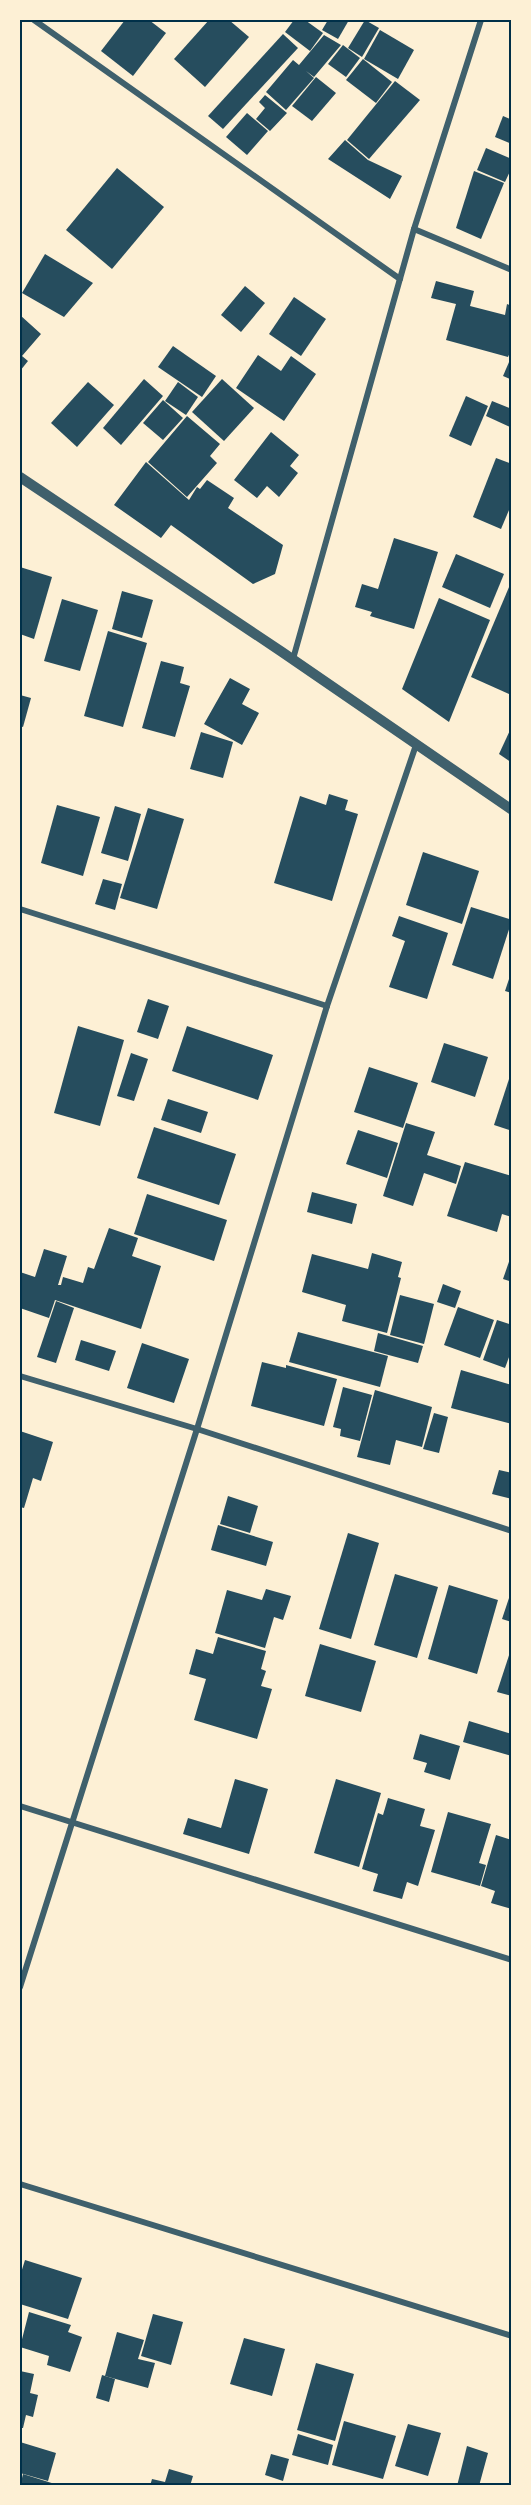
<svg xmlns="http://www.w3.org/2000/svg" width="531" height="2505" viewBox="0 0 531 2505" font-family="'Open Sans',sans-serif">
<rect width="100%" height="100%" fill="#fdf0d5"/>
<g fill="#264d5e">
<polygon points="125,20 149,20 166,33 133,76 101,51"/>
<polygon points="209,20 229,20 249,37 205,87 174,59"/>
<polygon points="294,20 305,20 323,33 310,51 285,32"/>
<polygon points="328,20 349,20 338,39 322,30"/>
<polygon points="365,20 379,28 362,57 348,48"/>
<polygon points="380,30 414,50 398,79 364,59"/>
<polygon points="283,34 298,48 223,129 208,116"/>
<polygon points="324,35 341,45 314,77 306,71 314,78 286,110 266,92 293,60 299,65"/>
<polygon points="343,45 360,58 346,77 328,64"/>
<polygon points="363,59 392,82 376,103 346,80"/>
<polygon points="316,77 336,93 312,121 292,106"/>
<polygon points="395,81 420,100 369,159 347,140"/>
<polygon points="265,95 287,113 270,131 256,119 265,108 259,102"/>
<polygon points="247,113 268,131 247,155 226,137"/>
<polygon points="503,116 512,120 512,144 495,137"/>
<polygon points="345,140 368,160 402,176 390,199 328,159"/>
<polygon points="486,148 512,159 512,167 505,182 477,170"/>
<polygon points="117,168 164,207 112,269 66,230"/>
<polygon points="474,171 504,183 481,239 456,228"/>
<polygon points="45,254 93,283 64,317 22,293"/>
<polygon points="436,281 474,291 470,306 505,315 507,304 512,306 512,348 508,357 446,340 456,304 431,298"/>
<polygon points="245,286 265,303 241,332 221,315"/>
<polygon points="294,297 326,319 301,356 269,334"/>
<polygon points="20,315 41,334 22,356 28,361 20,371"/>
<polygon points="173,346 216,376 202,397 158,367"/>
<polygon points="258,355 281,371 291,356 316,374 284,421 236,388"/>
<polygon points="512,355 512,380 503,376"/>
<polygon points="144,379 163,396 121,445 103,428"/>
<polygon points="222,379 254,408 224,441 192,412"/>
<polygon points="88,382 114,405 77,447 51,423"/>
<polygon points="178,382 198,397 186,415 165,401"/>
<polygon points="466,396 488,406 471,446 449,436"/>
<polygon points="163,400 183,418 163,440 143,423"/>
<polygon points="492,401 512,409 512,428 486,416"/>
<polygon points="187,416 220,444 210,456 217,463 187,497 148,462"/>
<polygon points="271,432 299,455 290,466 298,473 279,497 267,486 257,498 234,480"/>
<polygon points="496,458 512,464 512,503 501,529 473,517"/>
<polygon points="146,462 189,500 197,487 200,489 207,480 234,498 228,508 283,545 275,574 253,584 171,525 161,538 114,505"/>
<polygon points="394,538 438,552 414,629 370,616 372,612 355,607 362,584 378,589"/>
<polygon points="456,554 504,574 490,608 442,587"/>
<polygon points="20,567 52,577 34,639 20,634"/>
<polygon points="512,580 512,689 509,694 471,677"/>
<polygon points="122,591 153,600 142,638 112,629"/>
<polygon points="439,598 490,620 449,722 402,689"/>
<polygon points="62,599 98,610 80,671 44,661"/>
<polygon points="108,631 147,643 123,727 84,716"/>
<polygon points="161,661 184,667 180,683 190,686 175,737 142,728"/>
<polygon points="230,678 250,689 242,704 259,713 242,745 204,724"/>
<polygon points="20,695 31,698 23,727 20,726"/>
<polygon points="512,726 512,763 499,754"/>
<polygon points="201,732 233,742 223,778 190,769"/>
<polygon points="329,794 348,800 345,810 358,814 332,901 274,883 300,796 326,805"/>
<polygon points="57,805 100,817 83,876 41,863"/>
<polygon points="115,806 141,814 128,861 101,853"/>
<polygon points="148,808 184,819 157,909 120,898"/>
<polygon points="423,852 479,871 462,924 406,905"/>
<polygon points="103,879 122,884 115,910 95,904"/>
<polygon points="471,907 512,920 493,979 452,965"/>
<polygon points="399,916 448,933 427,999 389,987 405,941 392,936"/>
<polygon points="511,973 512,973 512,993 505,991"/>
<polygon points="148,999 169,1006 158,1039 137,1032"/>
<polygon points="78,1026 124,1040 100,1126 54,1113"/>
<polygon points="187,1026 273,1055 258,1100 172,1071"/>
<polygon points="444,1043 488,1057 475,1097 431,1082"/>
<polygon points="131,1053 148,1059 134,1101 117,1096"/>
<polygon points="369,1067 418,1083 403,1128 354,1112"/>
<polygon points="512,1070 512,1131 494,1125"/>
<polygon points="168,1099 208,1112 201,1133 161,1120"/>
<polygon points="406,1123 435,1132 427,1155 461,1166 456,1184 424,1173 413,1206 383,1196"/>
<polygon points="154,1127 236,1154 219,1205 137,1178"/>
<polygon points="358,1130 398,1143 387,1178 346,1164"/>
<polygon points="465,1162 512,1176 512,1217 502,1214 497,1232 447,1216"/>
<polygon points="312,1192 357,1204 352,1224 307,1212"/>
<polygon points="147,1194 227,1220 214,1261 134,1234"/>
<polygon points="109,1228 138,1238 132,1256 161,1266 141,1329 55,1300 49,1318 20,1308 20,1272 35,1277 44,1249 67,1256 58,1285 61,1285 63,1277 83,1283 88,1267 94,1269"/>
<polygon points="372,1253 402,1262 398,1277 401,1278 387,1333 342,1321 346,1305 302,1292 312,1254 368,1269"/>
<polygon points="512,1253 512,1282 503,1279"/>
<polygon points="443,1284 461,1291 455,1308 437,1302"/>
<polygon points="400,1295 434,1304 424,1344 390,1335"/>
<polygon points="56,1301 74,1308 56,1363 37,1357"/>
<polygon points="458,1307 494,1320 480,1358 444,1345"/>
<polygon points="497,1320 512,1325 512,1349 505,1368 483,1360"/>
<polygon points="298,1332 388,1356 380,1387 289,1362"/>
<polygon points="378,1333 423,1346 418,1363 374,1351"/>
<polygon points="81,1340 116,1351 109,1371 75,1360"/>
<polygon points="142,1343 189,1359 174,1403 127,1388"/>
<polygon points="262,1362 286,1368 286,1365 337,1379 324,1426 251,1406"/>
<polygon points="461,1370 512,1385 512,1424 451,1408"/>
<polygon points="343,1387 372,1395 360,1441 340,1436 341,1429 333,1427"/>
<polygon points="375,1390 432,1407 422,1447 396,1440 390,1465 357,1457"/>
<polygon points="434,1413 448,1417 439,1453 423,1449"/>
<polygon points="20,1431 53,1442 41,1481 33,1478 24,1508 20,1507"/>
<polygon points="499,1470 512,1473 512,1499 492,1494"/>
<polygon points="228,1496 258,1506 250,1533 220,1524"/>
<polygon points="218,1525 273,1542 266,1566 211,1550"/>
<polygon points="348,1533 379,1543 351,1639 319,1629"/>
<polygon points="395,1574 438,1587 417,1658 374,1645"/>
<polygon points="449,1585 498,1600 477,1674 428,1659"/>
<polygon points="266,1589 291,1596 283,1620 274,1617 265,1648 215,1633 227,1590 262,1600"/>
<polygon points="512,1589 512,1622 502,1619"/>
<polygon points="218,1637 266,1651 261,1669 266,1671 261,1686 272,1689 257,1739 194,1720 206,1679 189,1674 196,1649 213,1654"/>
<polygon points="320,1644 376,1661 361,1712 305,1696"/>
<polygon points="512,1646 512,1696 497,1692"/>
<polygon points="469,1721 512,1734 512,1756 463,1742"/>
<polygon points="420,1734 460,1746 450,1780 424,1772 427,1763 413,1759"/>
<polygon points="235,1779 268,1789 249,1854 183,1834 188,1818 221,1828"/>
<polygon points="336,1779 381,1793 359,1867 314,1853"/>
<polygon points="388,1798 425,1809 420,1826 435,1830 418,1886 407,1882 402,1899 373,1891 378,1874 362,1869 378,1813 383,1815"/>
<polygon points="448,1812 491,1824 479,1863 486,1865 480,1886 431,1872"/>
<polygon points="496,1835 512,1840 512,1909 491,1903 495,1891 481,1886"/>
<polygon points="25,2260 82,2278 68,2319 20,2304 20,2276"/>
<polygon points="29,2312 71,2325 68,2332 82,2337 70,2372 47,2365 49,2356 20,2347"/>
<polygon points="153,2314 183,2322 171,2365 141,2356"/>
<polygon points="117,2332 144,2340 138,2359 155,2363 148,2388 105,2376"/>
<polygon points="244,2338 285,2349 272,2396 230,2384"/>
<polygon points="316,2363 354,2374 335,2441 297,2430"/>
<polygon points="20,2371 34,2374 30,2393 38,2395 33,2417 26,2415 23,2428 20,2428"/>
<polygon points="102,2375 115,2379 109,2402 96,2398"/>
<polygon points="344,2421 396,2436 383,2479 332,2465"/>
<polygon points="408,2424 441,2433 428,2476 395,2466"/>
<polygon points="298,2434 333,2445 328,2465 292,2455"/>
<polygon points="20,2442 56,2453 48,2481 20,2473"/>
<polygon points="467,2446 488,2453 479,2486 457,2486"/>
<polygon points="271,2454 289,2459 283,2481 265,2475"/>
<polygon points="169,2469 193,2476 190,2486 150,2486 152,2479 165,2482"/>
<polygon points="23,2474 58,2485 57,2486 20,2486"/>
</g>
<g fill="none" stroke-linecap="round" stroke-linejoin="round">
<g stroke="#3f606c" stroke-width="6">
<polyline points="34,20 400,279"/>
<polyline points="414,229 512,270"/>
<polyline points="293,659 414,229 481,20"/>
<polyline points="20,909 327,1006"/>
<polyline points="20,1376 197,1429 512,1531"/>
<polyline points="20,1806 512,1960"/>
<polyline points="20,1987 197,1429 327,1006 416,745"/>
<polyline points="20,2184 512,2336"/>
</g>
<polyline stroke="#3f606c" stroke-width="10" points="20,477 282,652 512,810"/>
</g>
<rect width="531" height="2505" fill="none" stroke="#fdf0d5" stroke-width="42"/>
<rect x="21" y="21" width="489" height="2463" fill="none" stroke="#003049" stroke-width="2"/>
</svg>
